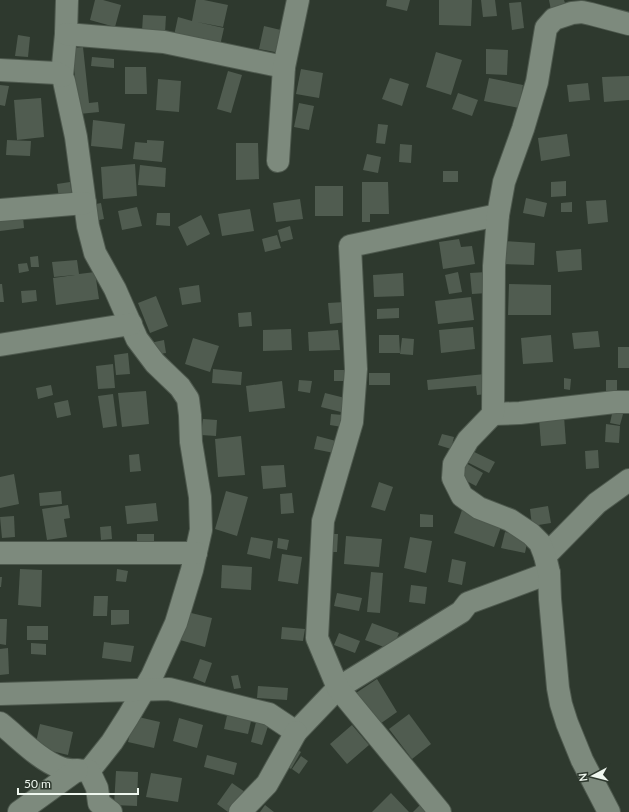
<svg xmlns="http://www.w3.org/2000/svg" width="629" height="812" viewBox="0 0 629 812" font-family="Lato,sans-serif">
<rect width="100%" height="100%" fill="#2e392e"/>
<g fill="#505c50">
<polygon points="95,0 103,0 121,5 115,27 90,20"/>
<polygon points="196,0 204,0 228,5 223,27 197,22 224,28 219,50 173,40 178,17 192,21"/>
<polygon points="387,0 410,0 407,11 386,6"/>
<polygon points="439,0 472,0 471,26 439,25"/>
<polygon points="481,0 495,0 497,16 483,17"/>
<polygon points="549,0 564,0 566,6 551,10"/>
<polygon points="521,2 524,28 512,30 509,3"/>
<polygon points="143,15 166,16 165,33 142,31"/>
<polygon points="264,26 285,31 280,53 259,49"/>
<polygon points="18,35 30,37 28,57 15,56"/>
<polygon points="83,47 89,103 98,102 99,112 79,114 72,48"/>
<polygon points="486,49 508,50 507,75 486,74"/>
<polygon points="436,52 462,60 451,95 426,87"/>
<polygon points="92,57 114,59 114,68 91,66"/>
<polygon points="125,67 146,67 147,94 125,94"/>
<polygon points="301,69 323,73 319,98 296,94"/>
<polygon points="228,71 242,75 231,113 217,109"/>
<polygon points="629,76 629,100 604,102 602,77"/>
<polygon points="390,78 409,84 402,106 382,99"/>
<polygon points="489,78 523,85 519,108 484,101"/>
<polygon points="158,79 181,81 179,112 156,110"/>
<polygon points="588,83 590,100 569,102 567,85"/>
<polygon points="0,85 9,86 5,106 0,105"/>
<polygon points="458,93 478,100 472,116 452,109"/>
<polygon points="41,98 44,137 17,140 14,100"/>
<polygon points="299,103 314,106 309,130 294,127"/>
<polygon points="93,120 125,124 122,149 91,146"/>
<polygon points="378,124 388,125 385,144 376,143"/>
<polygon points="567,134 570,156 541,161 538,138"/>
<polygon points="7,140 31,141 30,156 6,155"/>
<polygon points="147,140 164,141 162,162 133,159 135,142 147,143"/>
<polygon points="236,143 258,143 259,179 236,180"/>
<polygon points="400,144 412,145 411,163 399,162"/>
<polygon points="367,154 381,157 378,173 363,170"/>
<polygon points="135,164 137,196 103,199 101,167"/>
<polygon points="140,165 166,168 165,187 138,185"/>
<rect x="443" y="171" width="15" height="11"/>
<polygon points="566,181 566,196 551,197 551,182"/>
<polygon points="70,182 72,196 59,198 57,184"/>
<polygon points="362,182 388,182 389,214 370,214 370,222 362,222"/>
<rect x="315" y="186" width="28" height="30"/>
<polygon points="526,198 547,203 544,217 523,213"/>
<polygon points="300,199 303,219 276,222 273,203"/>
<polygon points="606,200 608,222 588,224 586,201"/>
<polygon points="572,202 572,212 561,212 561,203"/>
<polygon points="101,203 104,219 94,221 91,205"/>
<polygon points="137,207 142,226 122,230 118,211"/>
<polygon points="250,209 254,231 222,236 218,214"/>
<polygon points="157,213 170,213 170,226 156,225"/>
<polygon points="201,215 210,234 187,246 178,227"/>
<polygon points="23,217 24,228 0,231 0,220"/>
<polygon points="290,226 293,239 281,242 278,230"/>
<polygon points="277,235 281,248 265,252 262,239"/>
<polygon points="459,239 461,247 472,246 475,264 443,269 439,242"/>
<polygon points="504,241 535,243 534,265 503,264"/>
<polygon points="581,249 582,270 558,272 556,251"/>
<polygon points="38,256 39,267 31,267 30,257"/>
<polygon points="77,260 79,274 95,272 99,299 56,305 53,278 75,275 54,277 52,262"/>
<polygon points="27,263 29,271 19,273 18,264"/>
<polygon points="458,272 462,292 449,294 445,275"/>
<polygon points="487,272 488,293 472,294 470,273"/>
<polygon points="403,273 404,296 374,297 373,275"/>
<polygon points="0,284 2,284 4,302 0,302"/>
<polygon points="509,284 551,285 551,315 508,315"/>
<polygon points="199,285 201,302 182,305 179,288"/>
<polygon points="36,290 37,301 22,303 21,291"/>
<polygon points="156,296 168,326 150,333 138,303"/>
<polygon points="471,297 474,320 438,324 435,301"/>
<polygon points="345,302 347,322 330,324 328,303"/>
<polygon points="399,308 399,318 377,319 377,309"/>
<polygon points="251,312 252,326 239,327 238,313"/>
<polygon points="473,327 475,349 441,353 439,330"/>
<polygon points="291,329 292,350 263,351 263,330"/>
<polygon points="338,330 340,350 309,351 308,332"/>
<polygon points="598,331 600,347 574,349 572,333"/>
<polygon points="379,335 399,335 400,353 379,353"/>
<polygon points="551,335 553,362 523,364 521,338"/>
<polygon points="193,338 219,346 210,372 185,364"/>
<polygon points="402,338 414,339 413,355 400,354"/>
<polygon points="164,340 166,353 152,355 150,343"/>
<rect x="618" y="347" width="11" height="21"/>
<polygon points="128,353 130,374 116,375 114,355"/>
<polygon points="113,364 115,388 98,389 96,366"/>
<polygon points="213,369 242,372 241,385 212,383"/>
<rect x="334" y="370" width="10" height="11"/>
<rect x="369" y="373" width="21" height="12"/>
<polygon points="485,374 487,394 477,395 476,386 428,390 427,380"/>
<polygon points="564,378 571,379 570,390 564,389"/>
<polygon points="299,380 312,381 310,393 298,391"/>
<polygon points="606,380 617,380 617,392 606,391"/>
<polygon points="282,381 285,408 249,412 246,386"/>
<polygon points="51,385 53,395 38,399 36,388"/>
<polygon points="146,391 149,424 122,427 118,393"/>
<polygon points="325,393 345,398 341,412 321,407"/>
<polygon points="113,394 117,426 103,428 98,396"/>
<polygon points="68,400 71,415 57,418 54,403"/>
<polygon points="614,405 625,407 620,425 610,423"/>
<polygon points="331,414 343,415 342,427 330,425"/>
<polygon points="564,416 566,444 541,446 539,418"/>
<polygon points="203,419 217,420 216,436 201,435"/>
<polygon points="606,424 620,426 619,443 605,442"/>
<polygon points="442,434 454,437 451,449 438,445"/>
<polygon points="241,436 245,475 218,477 215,439"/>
<polygon points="317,436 336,441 334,453 314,449"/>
<polygon points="468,449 495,462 489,473 463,460"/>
<polygon points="598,450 599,468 586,469 585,451"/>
<polygon points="139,454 141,471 130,472 129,455"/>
<polygon points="464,462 483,473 476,486 457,476"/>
<polygon points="284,465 286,487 263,489 261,466"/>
<polygon points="14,474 19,504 0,508 0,477"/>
<polygon points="379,482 393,487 385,511 371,507"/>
<polygon points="61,491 62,504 40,506 39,493"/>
<polygon points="226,491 248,497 237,536 215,529"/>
<polygon points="292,493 294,513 281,514 280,494"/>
<polygon points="156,503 158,521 127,524 125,506"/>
<polygon points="68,505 70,518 64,519 67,537 47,540 42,509"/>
<polygon points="548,506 551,523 532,526 530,509"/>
<polygon points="462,510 502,524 494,547 454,533"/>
<polygon points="420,514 433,515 433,527 420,527"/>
<polygon points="14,516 15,537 2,538 0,517"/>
<polygon points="111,526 112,539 101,540 100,527"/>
<polygon points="505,532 528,538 525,553 501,548"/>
<rect x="137" y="534" width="17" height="10"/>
<polygon points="330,534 338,534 337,552 329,552"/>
<polygon points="346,536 382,539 379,567 344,564"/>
<polygon points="251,537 273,541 270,559 247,554"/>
<polygon points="410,537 432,541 426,573 404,568"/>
<polygon points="278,538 289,540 287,550 277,548"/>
<polygon points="282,554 302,557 298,584 278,581"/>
<polygon points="452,559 466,562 462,585 448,582"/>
<polygon points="222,565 252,567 251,590 221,588"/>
<polygon points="20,569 42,570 41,607 18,605"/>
<polygon points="117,569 128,571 126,582 116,581"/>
<polygon points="371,572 383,573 380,613 367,612"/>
<polygon points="0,577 2,577 1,587 0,587"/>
<polygon points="411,585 427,587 425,604 409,602"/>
<polygon points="337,593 362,598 359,611 334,606"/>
<polygon points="94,596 108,596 107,616 93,616"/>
<polygon points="111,610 129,610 129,624 111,625"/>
<polygon points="187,612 212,618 205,647 180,640"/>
<polygon points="0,619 7,619 6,645 0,644"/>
<polygon points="372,623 399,633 392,650 365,640"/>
<rect x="27" y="626" width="21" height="14"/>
<polygon points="282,627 305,629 303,641 281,639"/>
<polygon points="339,633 360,641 355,653 334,645"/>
<polygon points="104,642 134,646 131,662 102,658"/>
<polygon points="31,643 46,644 46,655 31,654"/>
<polygon points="8,648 9,674 0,675 0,649"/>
<polygon points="200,659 212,663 205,683 193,678"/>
<polygon points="238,675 241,688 234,689 231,676"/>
<polygon points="377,679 397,712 377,726 356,693"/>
<polygon points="258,686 288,688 287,700 257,698"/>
<polygon points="228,711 252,717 248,734 224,729"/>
<polygon points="409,714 431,744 412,759 389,729"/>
<polygon points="134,716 160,722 154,748 128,742"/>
<polygon points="179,718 203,725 197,748 173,741"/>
<polygon points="256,722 268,726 262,745 251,742"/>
<polygon points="40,724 73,732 68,755 35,747"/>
<polygon points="352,725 369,745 347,764 330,744"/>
<polygon points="291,746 301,752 291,769 281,762"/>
<polygon points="207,755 237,763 234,775 204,767"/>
<polygon points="301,756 308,761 299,774 292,769"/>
<polygon points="116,771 138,772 137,806 114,805"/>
<polygon points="151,773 182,778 178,802 146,797"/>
<polygon points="232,783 245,792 231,812 228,812 217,804"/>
<polygon points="391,793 409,812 372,812"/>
<polygon points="421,804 428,812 413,812"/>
<polygon points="265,805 274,812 260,812"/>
</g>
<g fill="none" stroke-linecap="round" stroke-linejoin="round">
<g stroke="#4e594e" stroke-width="24">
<g id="minor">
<polyline points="67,0 66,34 62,76 64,81 76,137 88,226 95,253 115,289 137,339 155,363 180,387 188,399 190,415 191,442 200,497 201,530 192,570 176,623 152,676 128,717 112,742 89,771"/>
<polyline points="66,34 164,42 284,67"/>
<polyline points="0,70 57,73 62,76"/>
<polyline points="278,161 284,67 298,0"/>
<polyline points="0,210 85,203"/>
<polyline points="0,345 131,324"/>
<polyline points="493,414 520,413 615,402 629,402"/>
<polyline points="0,553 196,553"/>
<polyline points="545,556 597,503 629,480"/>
<polyline points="0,694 169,689 269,714 296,732 338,688 461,612 468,603 549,573"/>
<path d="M0,723c18,14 39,37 61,45 8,3 19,2 28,3l8,17 2,15 12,9"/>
<polyline points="19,812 77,770"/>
<polyline points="240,812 267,784 296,732"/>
<polyline points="440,812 338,688 317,638 323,521 352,422 356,369 350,246 498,215"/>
<polyline points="609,812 582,760 567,723 561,704 558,688 550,599 549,573 545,556 540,543 531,534 510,520 479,508 462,496 453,478 454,464 468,440 493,414 494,266 498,215 504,182 523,129 537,82 546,28 554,19 572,13 582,12 591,14 629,24"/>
</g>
</g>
<use href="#minor" stroke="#7d8a7d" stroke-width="22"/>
</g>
<g transform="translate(593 776) rotate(263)" stroke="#2e392e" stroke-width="3" paint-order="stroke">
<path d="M0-3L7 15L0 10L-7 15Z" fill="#eff7ef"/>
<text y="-6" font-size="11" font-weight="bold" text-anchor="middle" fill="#eff7ef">N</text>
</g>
<path d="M18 788v6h120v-6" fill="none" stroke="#eff7ef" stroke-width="2"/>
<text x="24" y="788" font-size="12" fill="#eff7ef" stroke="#2e392e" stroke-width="3" paint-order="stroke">50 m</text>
</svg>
